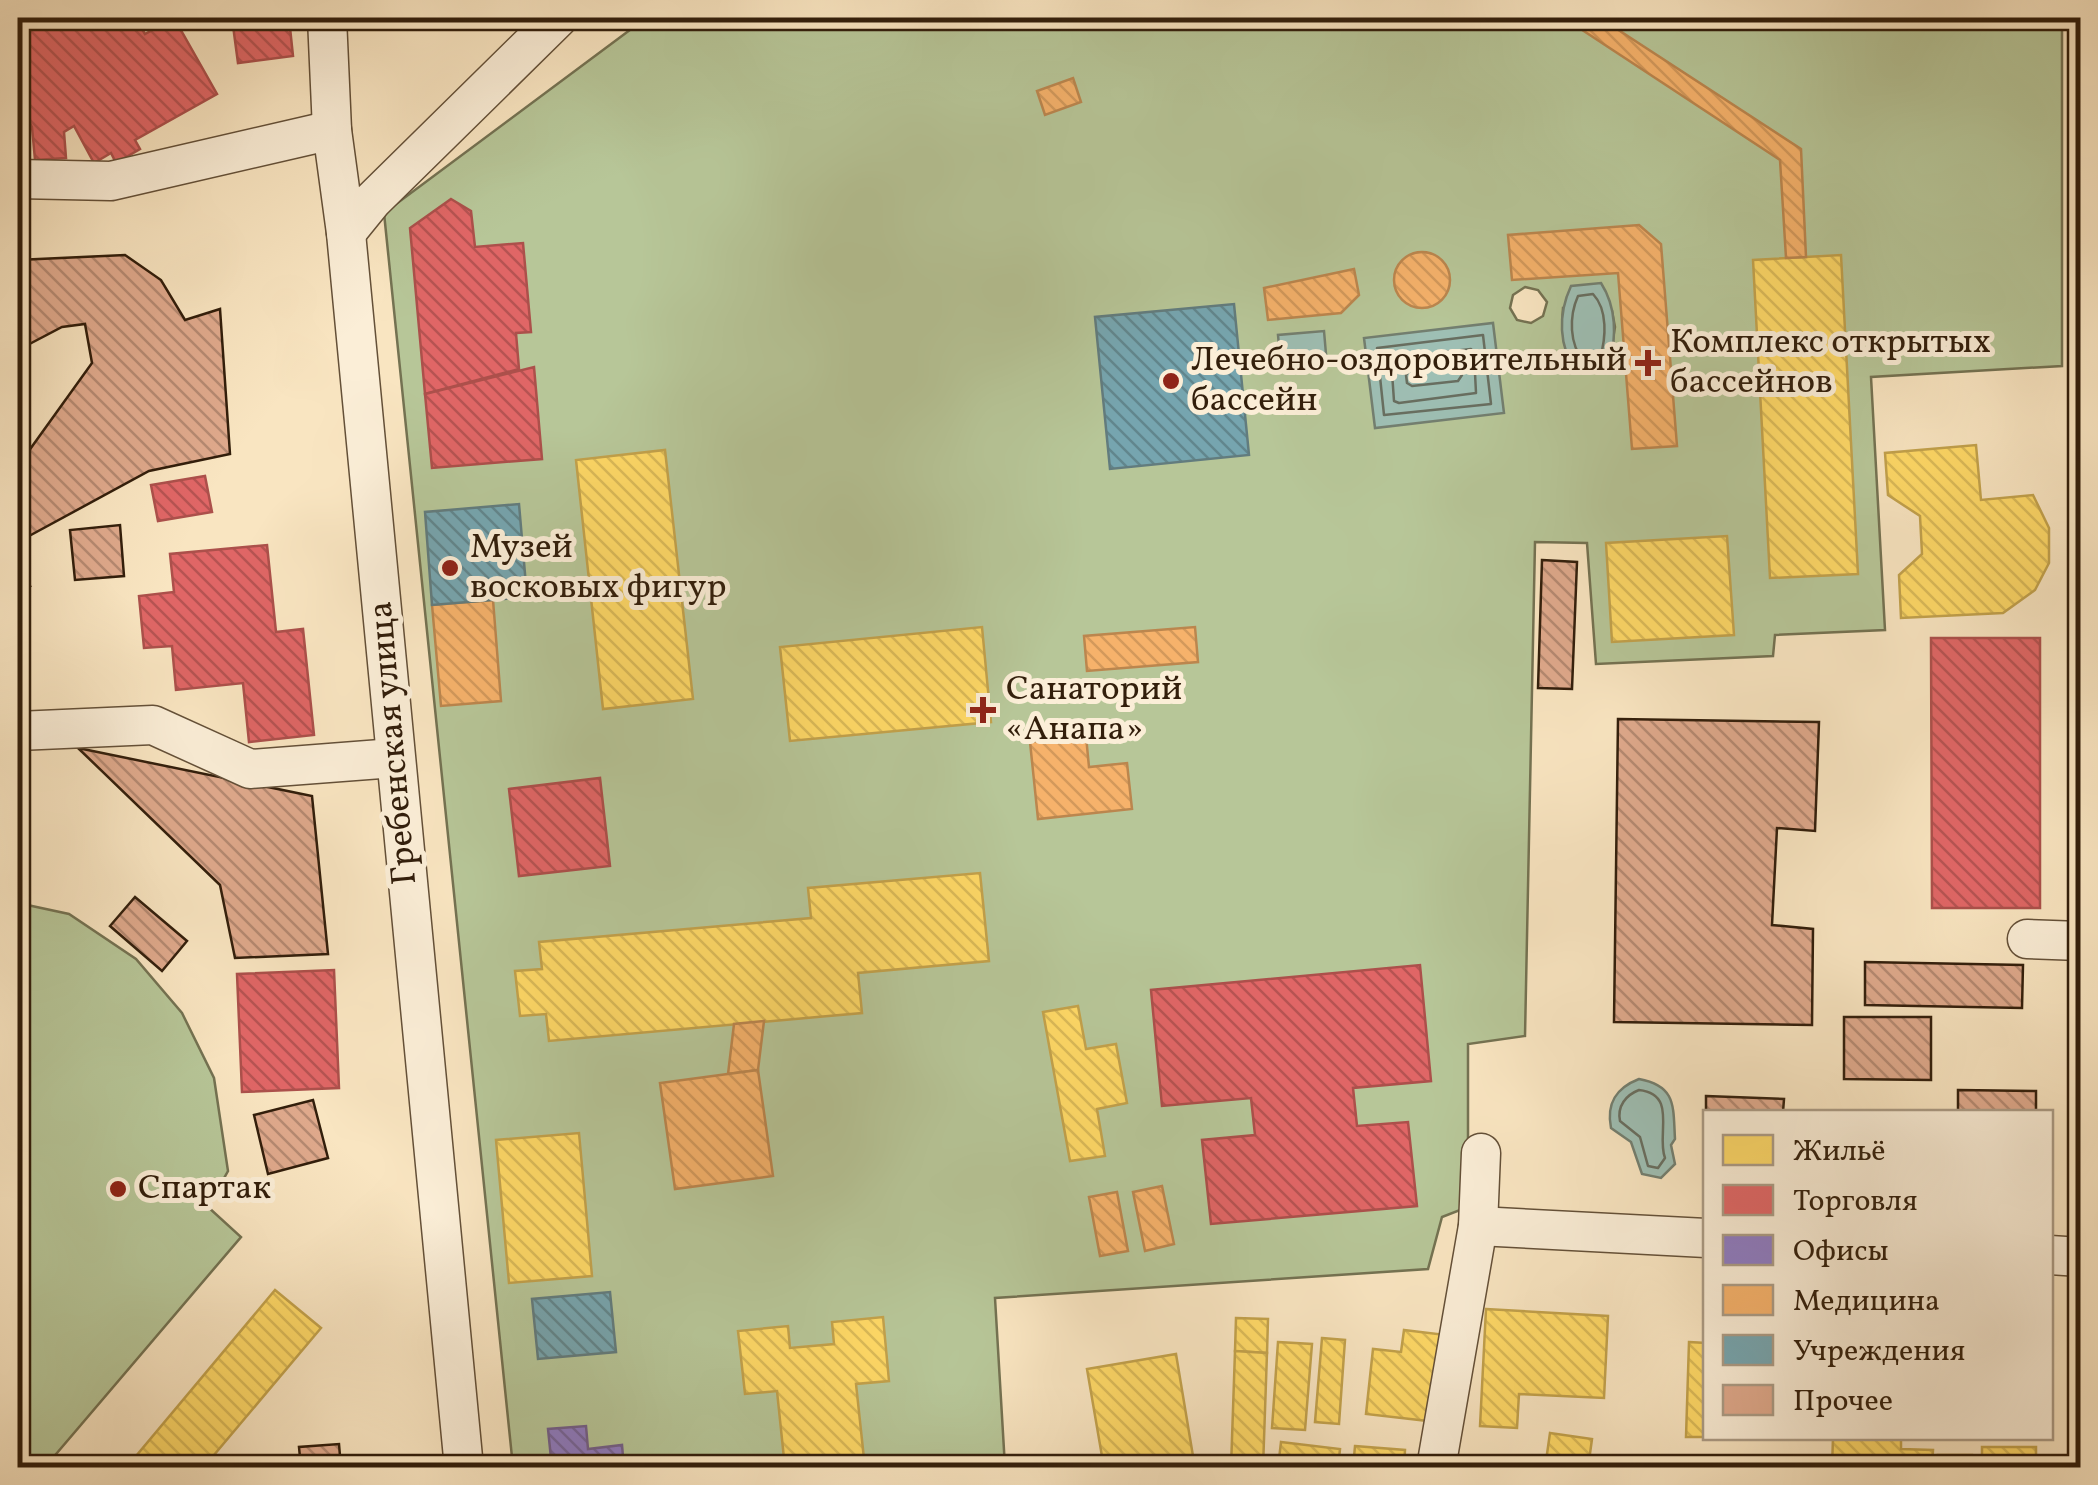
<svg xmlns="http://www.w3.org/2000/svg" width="2098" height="1485" viewBox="0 0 2098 1485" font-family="Vollkorn,serif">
<defs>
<pattern id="homes-back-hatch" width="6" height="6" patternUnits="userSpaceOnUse" patternTransform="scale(2.5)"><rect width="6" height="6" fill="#ffd966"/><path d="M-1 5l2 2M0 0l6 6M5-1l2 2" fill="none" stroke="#dbba57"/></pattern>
<pattern id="shops-back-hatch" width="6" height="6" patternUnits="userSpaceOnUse" patternTransform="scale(2.5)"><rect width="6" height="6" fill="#e06666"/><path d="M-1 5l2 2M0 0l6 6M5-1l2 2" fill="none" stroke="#b65352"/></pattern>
<pattern id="offices-back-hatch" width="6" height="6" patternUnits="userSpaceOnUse" patternTransform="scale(2.5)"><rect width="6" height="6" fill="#8e7cc3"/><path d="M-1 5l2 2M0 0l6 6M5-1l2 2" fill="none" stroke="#75659d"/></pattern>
<pattern id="health-back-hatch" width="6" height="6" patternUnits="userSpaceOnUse" patternTransform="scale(2.5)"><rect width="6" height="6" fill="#f6b26b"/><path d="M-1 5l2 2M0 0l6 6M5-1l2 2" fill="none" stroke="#d3995b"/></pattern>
<pattern id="public-back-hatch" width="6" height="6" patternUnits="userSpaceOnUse" patternTransform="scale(2.5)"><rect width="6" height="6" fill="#76a5af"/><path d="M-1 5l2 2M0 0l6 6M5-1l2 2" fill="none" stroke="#61868d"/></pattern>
<pattern id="building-back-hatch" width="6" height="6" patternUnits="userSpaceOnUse" patternTransform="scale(2.5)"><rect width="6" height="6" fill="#dfa98c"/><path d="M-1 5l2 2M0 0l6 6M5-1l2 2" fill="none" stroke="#b58971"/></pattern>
</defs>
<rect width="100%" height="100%" fill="#f9e5c1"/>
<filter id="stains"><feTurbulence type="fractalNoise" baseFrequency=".002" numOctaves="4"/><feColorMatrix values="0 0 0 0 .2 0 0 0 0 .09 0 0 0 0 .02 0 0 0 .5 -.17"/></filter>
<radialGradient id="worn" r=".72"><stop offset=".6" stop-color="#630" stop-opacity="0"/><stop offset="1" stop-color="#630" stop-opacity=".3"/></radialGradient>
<g fill="#b7c698" stroke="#747252" stroke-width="2.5" fill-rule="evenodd">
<path d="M646,18h1416v348l-191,11 14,253 -110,5 -2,21 -177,8 -9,-121 -52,-1 -10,494 -57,8v163l-26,10 -14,52 -433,29 10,169h-492l-129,-1254zM1525,287l13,3 9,12 -4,14 -12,7 -14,-3 -7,-12 3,-13zM1563,308l49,3 3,16 -7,41 -31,4c-14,-19 -16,-41 -14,-64z"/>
<polygon points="18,903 69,914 136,959 182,1013 214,1078 228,1171 208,1207 241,1237 45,1467 18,1467"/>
</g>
<g fill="#9ebfb4" stroke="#737f70" stroke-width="2.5">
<path d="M1601,283c16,25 15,53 9,81l-2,4 -31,4c-19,-25 -19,-58 -6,-86z"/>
<polygon points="1493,323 1504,413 1375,428 1364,338"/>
<polygon points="1324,331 1326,354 1280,357 1278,335"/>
<path d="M1639,1079c38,7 34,28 36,60l-4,6 4,19 -14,14 -19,-4 -11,-32 -20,-14c-5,-25 5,-40 28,-49z"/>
</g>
<g fill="url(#homes-back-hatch)" stroke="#c2a14b" stroke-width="2.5">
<polygon points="1841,255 1858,574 1770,578 1753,260"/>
<polygon points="1976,445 1981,500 2033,495 2049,528 2049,563 2035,590 2003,613 1901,618 1899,575 1922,554 1920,516 1888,495 1885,453"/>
<polygon points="665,450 693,699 603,709 576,460"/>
<polygon points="1727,536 1734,635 1612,642 1606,543"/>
<polygon points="982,627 991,722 790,741 780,647"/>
<polygon points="980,873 989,961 858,973 862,1013 549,1041 546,1014 520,1016 515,971 542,969 539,942 811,918 808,888"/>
<polygon points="1078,1006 1086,1049 1116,1044 1127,1103 1097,1109 1105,1156 1070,1161 1043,1012"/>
<polygon points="579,1133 592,1276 509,1283 496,1140"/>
<polygon points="275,1290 321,1328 203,1468 126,1468"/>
<polygon points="1486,1309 1608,1316 1604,1398 1519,1394 1517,1428 1480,1426"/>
<polygon points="883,1317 889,1381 856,1384 865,1468 785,1468 777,1391 745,1394 738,1331 788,1326 790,1348 834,1344 832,1322"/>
<polygon points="1236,1318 1268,1319 1267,1353 1235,1351"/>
<polygon points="1404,1330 1446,1335 1437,1422 1366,1414 1373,1349 1401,1352"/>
<polygon points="1322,1338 1345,1340 1339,1424 1315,1422"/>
<polygon points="1278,1342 1312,1344 1305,1430 1272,1428"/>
<polygon points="1689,1342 1706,1343 1706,1437 1686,1437"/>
<polygon points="1235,1351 1267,1353 1263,1468 1231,1468"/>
<polygon points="1176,1354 1195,1468 1104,1468 1087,1369"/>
<polygon points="1550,1433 1592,1439 1588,1468 1545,1468"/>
<polygon points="1833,1438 1901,1438 1901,1449 1933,1450 1932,1468 1832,1468"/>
<polygon points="1281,1442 1340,1449 1338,1468 1278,1468"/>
<polygon points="1355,1446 1405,1450 1404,1468 1353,1468"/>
<rect x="1982" y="1447" width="54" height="21"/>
<polygon points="1938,1455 1972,1455 1973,1468 1938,1468"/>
</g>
<g fill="url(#shops-back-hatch)" stroke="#ac504b" stroke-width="2.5">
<polygon points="18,18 135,18 145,34 174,18 217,94 135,140 140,149 116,163 111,153 94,163 74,126 64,132 66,158 35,160 32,127 18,100"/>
<polygon points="232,18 289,18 293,56 238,63"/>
<polygon points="451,199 471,211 475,247 523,243 531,332 516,333 519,369 425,394 410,228"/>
<polygon points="534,367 542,459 432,468 425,394"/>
<polygon points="205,476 212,512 158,521 151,485"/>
<polygon points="267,545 276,632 303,629 314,735 249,742 243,683 176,690 172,646 144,648 139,596 174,592 170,554"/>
<polygon points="1931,638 2040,638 2040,908 1932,908"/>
<polygon points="600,778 610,866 519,876 509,789"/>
<polygon points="1420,965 1431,1081 1353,1088 1357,1126 1408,1122 1417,1206 1211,1224 1202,1140 1255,1135 1251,1098 1162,1106 1151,990"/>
<polygon points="334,970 339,1088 242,1092 237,974"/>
</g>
<polygon fill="url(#offices-back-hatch)" stroke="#72608c" stroke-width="2.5" points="586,1426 588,1449 622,1445 624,1468 552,1468 548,1429"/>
<g fill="url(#health-back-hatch)" stroke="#bb864e" stroke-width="2.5">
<polygon points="1564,18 1600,18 1801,149 1806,257 1786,258 1780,160"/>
<polygon points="1073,78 1081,102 1045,115 1037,91"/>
<polygon points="1639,225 1661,244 1677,446 1632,449 1618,273 1512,280 1508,235"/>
<circle cx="1422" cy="280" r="28"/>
<polygon points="1354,269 1359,295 1341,313 1268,320 1264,288"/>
<polygon points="493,600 501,701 441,706 432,605"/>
<polygon points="1195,627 1198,662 1087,671 1084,636"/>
<polygon points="1086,736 1089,767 1127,763 1132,809 1038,819 1030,742"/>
<polygon points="764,1021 758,1070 728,1074 734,1024"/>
<polygon points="758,1070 773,1176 675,1189 660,1083"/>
<polygon points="1162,1186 1174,1244 1145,1251 1133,1192"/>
<polygon points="1117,1192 1128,1251 1100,1256 1089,1197"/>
</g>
<g fill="url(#public-back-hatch)" stroke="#627c7e" stroke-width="2.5">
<polygon points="1234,304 1249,455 1110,469 1095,317"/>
<polygon points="519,504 527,597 432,605 425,512"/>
<polygon points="610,1292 616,1352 538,1359 532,1299"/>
</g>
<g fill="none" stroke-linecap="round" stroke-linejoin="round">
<g stroke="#686e60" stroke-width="2.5">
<path d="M1593,294c15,16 13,44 7,64l-16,3c-15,-16 -15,-45 -6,-65z"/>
<polygon points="1483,335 1491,404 1384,415 1377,348"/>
<polygon points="1471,349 1474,353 1476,393 1399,403 1394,401 1391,358"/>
<polygon points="1457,365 1462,375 1458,381 1412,386 1407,383 1406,375 1409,371"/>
<path d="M1639,1090c39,4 17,45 26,68l-7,10 -10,-2 -8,-29 -20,-16c-3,-15 6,-26 19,-31z"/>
</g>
</g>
<g fill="url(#building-back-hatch)" stroke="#321e0b" stroke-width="2.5">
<polygon points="125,255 161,280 185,320 220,309 230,454 149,471 18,542 18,466 92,363 85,324 62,327 18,350 18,260"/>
<polygon points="120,525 124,576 75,580 70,530"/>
<polygon points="18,557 30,586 18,587"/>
<polygon points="1542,560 1577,562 1572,689 1538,688"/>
<polygon points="1618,719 1819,722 1815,831 1777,828 1772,925 1813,929 1812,1025 1614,1022"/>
<polygon points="78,748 312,796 328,954 235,958 220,885"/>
<polygon points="135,897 187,941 162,971 110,926"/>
<polygon points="1865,962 2023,965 2022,1008 1865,1005"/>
<polygon points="1844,1017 1931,1017 1931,1080 1844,1079"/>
<polygon points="1958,1090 2036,1091 2036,1112 1958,1112"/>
<polygon points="1706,1096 1784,1099 1783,1112 1706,1112"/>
<polygon points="313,1100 328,1158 268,1174 254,1115"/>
<polygon points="339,1444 341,1468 301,1468 299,1447"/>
</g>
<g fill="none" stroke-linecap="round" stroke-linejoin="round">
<g stroke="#645038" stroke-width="41">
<g id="minor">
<polyline points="327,18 332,130 346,233 464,1468"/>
<polyline points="18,179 111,181 332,130"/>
<polyline points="346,233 372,201 558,18"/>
<polyline points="18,731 153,725 250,769 394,758"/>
<polyline points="2027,939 2080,941"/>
<polyline points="1478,1226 1706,1238"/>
<polyline points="2050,1255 2080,1257"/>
<polyline points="1436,1468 1478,1226 1481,1153"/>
</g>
</g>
<use href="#minor" stroke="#fbeed7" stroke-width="38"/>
</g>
<g fill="#8f2418" stroke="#fbeed7" stroke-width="4">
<path d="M1643 348h10v10h10v10h-10v10h-10v-10h-10v-10h10z"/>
<circle cx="1171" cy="381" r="10"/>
<circle cx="450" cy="568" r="10"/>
<path d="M978 695h10v10h10v10h-10v10h-10v-10h-10v-10h10z"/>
<circle cx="118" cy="1189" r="10"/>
</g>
<g text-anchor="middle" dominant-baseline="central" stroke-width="10" stroke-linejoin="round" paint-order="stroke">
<g font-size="35" fill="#321e0b" stroke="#fbeed7" text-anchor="start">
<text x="1670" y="343">Комплекс открытых<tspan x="1670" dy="40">бассейнов</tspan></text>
<text x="1191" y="361">Лечебно-оздоровительный<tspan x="1191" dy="40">бассейн</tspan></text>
<text x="470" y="548">Музей<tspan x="470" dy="40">восковых фигур</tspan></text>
<text x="1006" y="690">Санаторий<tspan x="1006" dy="40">«Анапа»</tspan></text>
<text x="138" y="1189">Спартак</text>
</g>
<g font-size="35" fill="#321e0b" stroke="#fbeed7">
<text transform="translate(394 743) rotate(-95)">Гребенская улица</text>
</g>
</g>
<rect width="2098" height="1485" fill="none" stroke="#f9e5c1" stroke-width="60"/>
<rect x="20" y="20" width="2058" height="1445" fill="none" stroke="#321e0b" stroke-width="5"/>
<rect x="30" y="30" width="2038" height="1425" fill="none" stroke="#321e0b" stroke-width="2.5"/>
<rect x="1703" y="1110" width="350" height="330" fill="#fbeed7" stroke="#ab9b85" stroke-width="2.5"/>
<rect x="1723" y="1135" width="50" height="30" fill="#ffd966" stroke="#ab9b85" stroke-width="2.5"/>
<text x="1793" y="1160" font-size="30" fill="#321e0b">Жильё</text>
<rect x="1723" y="1185" width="50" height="30" fill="#e06666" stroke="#ab9b85" stroke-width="2.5"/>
<text x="1793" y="1210" font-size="30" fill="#321e0b">Торговля</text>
<rect x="1723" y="1235" width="50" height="30" fill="#8e7cc3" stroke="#ab9b85" stroke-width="2.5"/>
<text x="1793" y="1260" font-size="30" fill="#321e0b">Офисы</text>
<rect x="1723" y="1285" width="50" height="30" fill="#f6b26b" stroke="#ab9b85" stroke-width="2.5"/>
<text x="1793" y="1310" font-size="30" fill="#321e0b">Медицина</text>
<rect x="1723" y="1335" width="50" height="30" fill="#76a5af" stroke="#ab9b85" stroke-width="2.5"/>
<text x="1793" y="1360" font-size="30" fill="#321e0b">Учреждения</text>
<rect x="1723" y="1385" width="50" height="30" fill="#dfa98c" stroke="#ab9b85" stroke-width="2.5"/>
<text x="1793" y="1410" font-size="30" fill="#321e0b">Прочее</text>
<rect width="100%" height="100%" filter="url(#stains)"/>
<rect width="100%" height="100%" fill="url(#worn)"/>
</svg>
